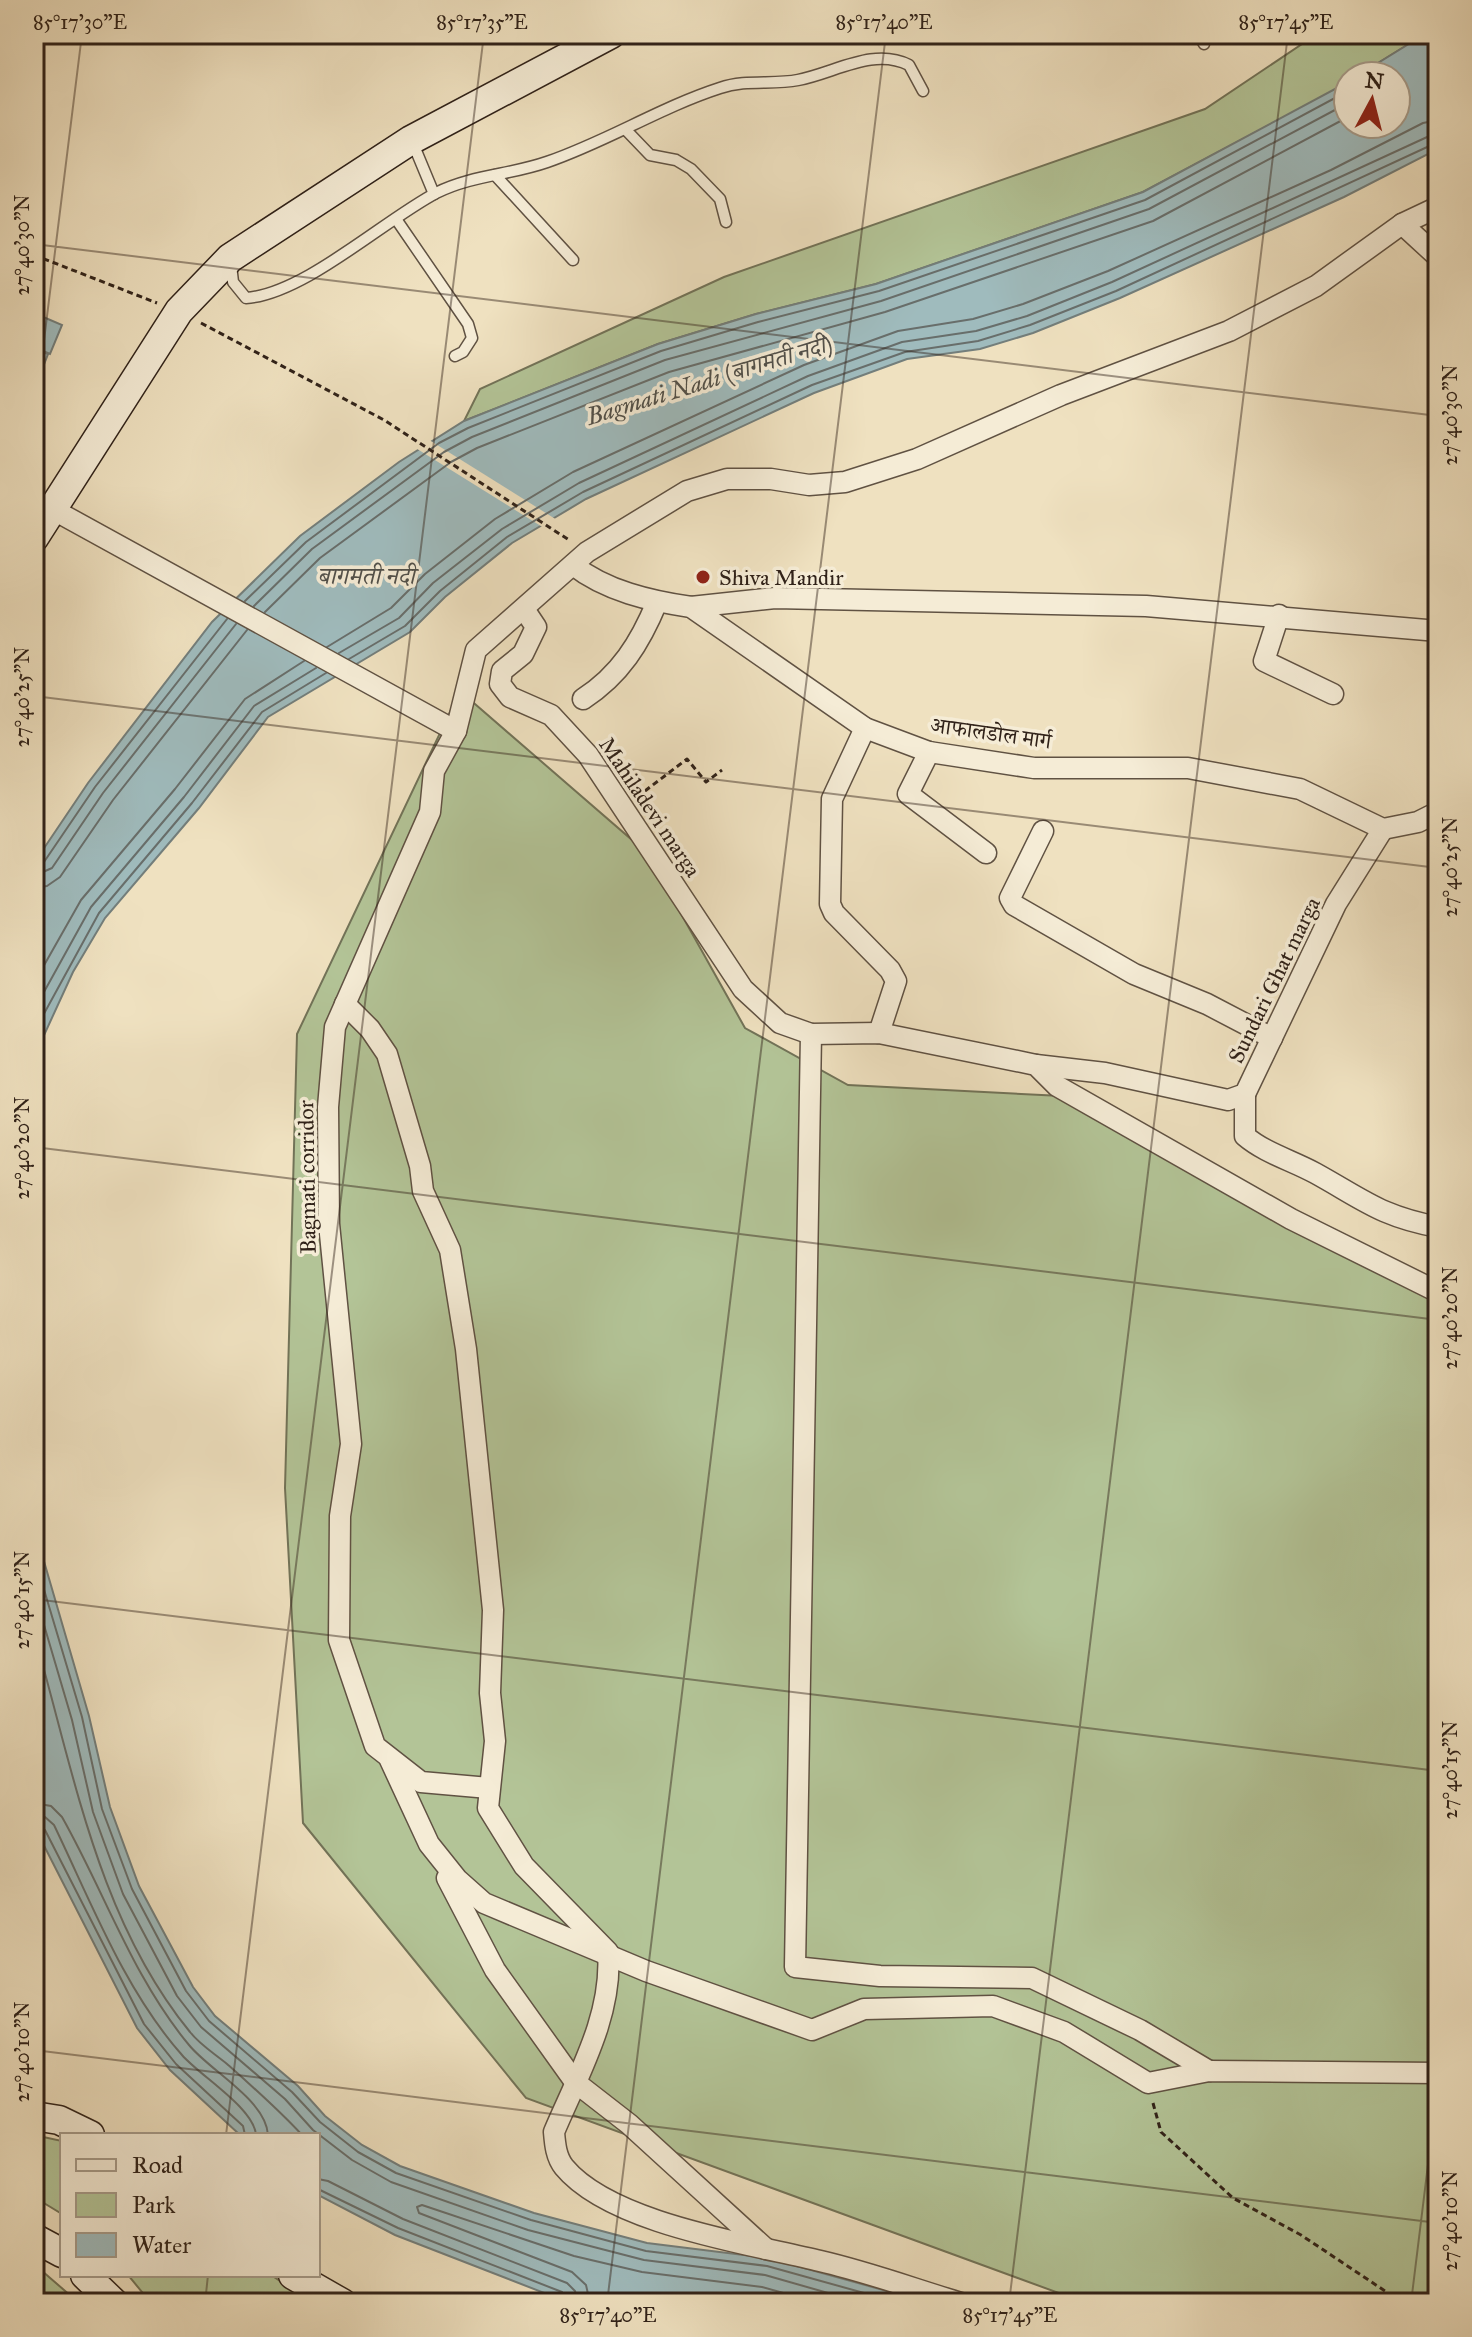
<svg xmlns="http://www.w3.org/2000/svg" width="1472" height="2337" viewBox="0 0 1472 2337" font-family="'IM FELL Great Primer','Noto Serif Devanagari',serif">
<rect width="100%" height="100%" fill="#efe1c0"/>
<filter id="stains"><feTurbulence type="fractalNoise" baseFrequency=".0025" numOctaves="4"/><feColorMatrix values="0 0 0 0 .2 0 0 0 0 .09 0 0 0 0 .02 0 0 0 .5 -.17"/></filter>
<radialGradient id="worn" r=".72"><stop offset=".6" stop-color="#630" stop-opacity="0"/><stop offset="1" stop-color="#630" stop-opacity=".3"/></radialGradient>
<g fill="#b3c497" stroke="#727358" stroke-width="2">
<polygon points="1317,34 1425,34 1357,76 1348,76 1348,82 1326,95 1143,192 876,284 756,314 658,344 464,421 480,389 724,277 1205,109"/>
<polygon points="460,691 647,853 745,1028 848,1085 1062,1096 1438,1296 1438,2303 1086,2303 526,2098 303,1823 285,1488 297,1034"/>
<polygon points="34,2135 62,2141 62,2214 34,2197"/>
<polygon points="34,2264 79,2303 34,2303"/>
<polygon points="128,2275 271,2275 313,2303 151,2303"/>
</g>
<g fill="#9fbbbd" stroke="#737e7b" stroke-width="2">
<polygon points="1425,34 1438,34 1438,149 1344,197 1120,298 1033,333 980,349 907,359 814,393 586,499 512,543 445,597 410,632 268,717 199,808 105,918 73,972 34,1057 34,863 88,783 212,622 300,536 399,462 464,421 658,344 756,314 876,284 1143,192 1348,82 1348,124 1396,124 1396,76 1357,76"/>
<polygon points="34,313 62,325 50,354 34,347"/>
<polygon points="34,349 48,354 36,385 34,385"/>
<polygon points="34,1527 89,1716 110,1807 139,1886 193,1987 215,2016 298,2086 325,2116 362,2145 400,2166 534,2213 647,2243 768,2258 930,2303 570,2303 395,2235 318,2195 318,2135 240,2135 170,2070 137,2028 34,1826"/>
</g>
<polygon fill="#efe1c0" points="426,438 557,520 544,528 414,447"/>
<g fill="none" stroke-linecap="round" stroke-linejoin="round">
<g stroke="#686e6b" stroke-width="2">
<polyline points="245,601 306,542 439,443 468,428 661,351 758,322 879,291 1145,200 1348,91"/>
<polyline points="254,606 312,549 444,452 472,437 665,360 881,301 1149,209 1348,103"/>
<polyline points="265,612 320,558 451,462 477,448 669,372 885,312 1153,221 1348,117"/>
<polyline points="327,647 391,608 425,574 495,519 573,472 804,365 898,331 973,319 1023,304 1108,271 1331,170 1423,123 1438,120"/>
<polyline points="339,653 399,618 433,583 502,529 579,483 808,376 902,342 976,331 1027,316 1112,282 1438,132"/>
<polyline points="349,659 405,626 440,591 507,537 583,492 812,385 905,352 978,341 1030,325 1116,291 1438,142"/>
<polyline points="34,866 44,862 95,787 227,619"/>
<polyline points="34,876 52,868 103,793 236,624"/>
<polyline points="34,888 47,886 60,877 113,800 247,630"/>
<polyline points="34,983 81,900 175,789 245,699 304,661"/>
<polyline points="34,1010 91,907 184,797 254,706 316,668"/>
<polyline points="34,1032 99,913 192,803 262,712 326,673"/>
<polyline points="34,1556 82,1717 102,1809 132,1889 186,1991 209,2021 292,2092 320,2122 358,2152 396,2173 531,2220 646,2251 767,2266 900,2303"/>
<polyline points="34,1591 72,1720 93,1812 123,1894 177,1996 201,2027 285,2099 313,2130 352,2160 391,2182 528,2230 644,2260 765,2275 863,2303"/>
<path d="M34,1634c40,137 63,284 156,398 10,13 25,22 37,32 26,23 51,45 75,71"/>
<path d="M34,1803l17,3 11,11c43,76 71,161 127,228 21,26 77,55 79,90"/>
<path d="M34,1815l11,2 9,8c37,77 71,166 128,230 18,21 72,53 74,80"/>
<polyline points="34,1825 45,1830 144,2024 176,2064 243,2126 245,2135"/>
<polyline points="318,2179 328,2181 403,2219 567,2283 575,2291 578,2303"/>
<polyline points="318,2189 398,2228 562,2292 568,2303"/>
<polyline points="590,2303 586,2285 572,2272 419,2213 417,2207 422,2205 574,2256 642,2272 762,2287 819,2303"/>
</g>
<g stroke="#605243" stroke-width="13">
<g id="lane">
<polyline points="1198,34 1204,44"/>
<polyline points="626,130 650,155 676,160 691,169 720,199 726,222"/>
<polyline points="412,141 434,194"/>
<polyline points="495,175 573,260"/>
<polyline points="396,219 468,324 472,338 463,352 455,356"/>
<path d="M231,265l2,17 13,16c58,-4 137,-77 190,-105 36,-18 74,-18 111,-31 59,-20 114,-55 173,-74 26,-9 53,-3 78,-8 37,-7 75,-33 111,-15l14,26"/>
</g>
</g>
<g stroke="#605243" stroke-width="23">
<g id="street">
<polyline points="1402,224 1438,257"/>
<polyline points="52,509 456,731"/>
<path d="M573,565c33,26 77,36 118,42l174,121 64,24 105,16h154l112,21 83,40 35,-7 20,-10"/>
<polyline points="691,607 775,598 1146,606 1438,631"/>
<polyline points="524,609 536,627 523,654 502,671 500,684 510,697 551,715 588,755 743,989 780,1023 811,1034 879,1033 1022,1062 1036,1065 1057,1086 1291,1219 1438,1292"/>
<polyline points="1279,615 1264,661 1333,694"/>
<path d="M583,699c37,-24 57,-56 74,-97"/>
<polyline points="865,728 832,799 830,904 834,913 890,970 896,981 879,1033"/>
<polyline points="929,752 908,794 986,853"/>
<polyline points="1043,831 1010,898 1014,905 1134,974 1207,1004 1272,1038"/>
<path d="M345,1004l25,25 17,25 33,112 3,25 27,59 16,99 27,261 -3,83 5,48 -7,67 36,58 84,86c5,63 -30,123 -54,180 1,12 2,25 10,35 47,57 187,77 256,94 48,11 94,28 141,42"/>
<polyline points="811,1034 795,1967 880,1976 1032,1978 1140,2030 1209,2071"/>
<polyline points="1036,1065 1105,1073 1228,1100 1245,1094 1336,904 1383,829"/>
<path d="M1245,1094v42c20,17 46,24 70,37 49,27 65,43 123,54"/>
<polyline points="390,1760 429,1844 457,1879 484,1903 646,1971 812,2030 864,2009 993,2006 1064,2032 1148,2083 1209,2071 1438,2073"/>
<polyline points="489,1788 421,1782 375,1746 339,1640 340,1516 351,1444 329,1224 328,1107 335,1027 430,812 434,771 456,731 476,650 587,552 687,491 727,479 771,479 809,485 845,482 917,459 1061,395 1229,331 1316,286 1402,224 1438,207"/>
<polyline points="447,1878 495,1970 575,2082 629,2124 766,2249"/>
</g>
</g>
<g stroke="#302219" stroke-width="31">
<g id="secondary">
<polyline points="34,538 179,311 230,258 411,140 611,34"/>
<polyline points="34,2116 59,2120 90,2135"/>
<polyline points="34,2238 62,2253"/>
<polyline points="85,2275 114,2303"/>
<polyline points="293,2275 342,2303"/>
</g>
</g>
<g stroke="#302219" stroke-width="3" stroke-dasharray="6 4" stroke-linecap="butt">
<polyline points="34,255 157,303"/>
<polyline points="201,323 384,420 569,540"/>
<polyline points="637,797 687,759 706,782 722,770"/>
<polyline points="1153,2103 1161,2132 1233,2198 1301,2235 1394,2297 1417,2303"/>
</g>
<use href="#lane" stroke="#f5ecd6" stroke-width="10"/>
<use href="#street" stroke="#f5ecd6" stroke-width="20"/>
<use href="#secondary" stroke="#f5ecd6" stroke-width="28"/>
</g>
<path fill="none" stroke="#302219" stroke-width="2" stroke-opacity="0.45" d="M34,244l1404,172M34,421l48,-387M34,696l1404,172M34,1147l1404,173M34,1599l1404,172M34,2050l1404,173M226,2135l258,-2101M205,2303l3,-28M607,2303l279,-2269M1009,2303l279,-2269M1411,2303l27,-220"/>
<circle fill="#8f2418" stroke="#f5ecd6" stroke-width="3" cx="703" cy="577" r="8"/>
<g text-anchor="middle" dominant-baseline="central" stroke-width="7" stroke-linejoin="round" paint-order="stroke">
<g font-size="22" fill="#302219" stroke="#f5ecd6" text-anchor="start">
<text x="719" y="577">Shiva Mandir</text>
</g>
<g font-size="22" fill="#302219" stroke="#f5ecd6">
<text transform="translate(991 733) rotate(8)">आफालडोल मार्ग</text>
<text transform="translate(650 807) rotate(56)">Mahiladevi marga</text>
<text transform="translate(1274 980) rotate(-64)">Sundari Ghat marga</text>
<text transform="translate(307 1177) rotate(-91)">Bagmati corridor</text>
</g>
<g font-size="24" font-style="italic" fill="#51504a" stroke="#f5ecd6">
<text transform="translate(709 380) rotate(-17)">Bagmati Nadi (बागमती नदी)</text>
<text x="366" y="576">बागमती नदी</text>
</g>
</g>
<rect width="1472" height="2337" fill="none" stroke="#efe1c0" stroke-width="88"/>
<rect x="60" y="2133" width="260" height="144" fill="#f5ecd6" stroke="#a69b8a" stroke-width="2"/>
<rect x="76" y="2159" width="40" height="12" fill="#f5ecd6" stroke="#a69b8a" stroke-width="2"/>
<text x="132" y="2173" font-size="24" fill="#302219">Road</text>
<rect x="76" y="2193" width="40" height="24" fill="#b3c497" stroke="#a69b8a" stroke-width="2"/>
<text x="132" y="2213" font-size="24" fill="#302219">Park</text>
<rect x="76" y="2233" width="40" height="24" fill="#9fbbbd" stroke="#a69b8a" stroke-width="2"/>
<text x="132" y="2253" font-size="24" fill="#302219">Water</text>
<g transform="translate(1372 100) rotate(7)"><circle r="38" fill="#f5ecd6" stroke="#a69b8a" stroke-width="2"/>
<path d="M0-6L14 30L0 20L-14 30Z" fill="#8f2418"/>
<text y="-12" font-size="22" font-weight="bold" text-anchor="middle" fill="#302219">N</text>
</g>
<rect x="44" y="44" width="1384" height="2249" fill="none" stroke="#302219" stroke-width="3"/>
<g font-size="20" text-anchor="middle" fill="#302219">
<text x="80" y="29">85°17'30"E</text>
<text x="482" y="29">85°17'35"E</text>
<text x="884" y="29">85°17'40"E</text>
<text x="1286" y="29">85°17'45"E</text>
<text transform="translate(22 245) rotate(-90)" y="7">27°40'30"N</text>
<text transform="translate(1450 415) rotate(-90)" y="7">27°40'30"N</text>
<text transform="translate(22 697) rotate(-90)" y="7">27°40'25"N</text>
<text transform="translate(1450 867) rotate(-90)" y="7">27°40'25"N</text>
<text transform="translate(22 1148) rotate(-90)" y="7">27°40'20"N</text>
<text transform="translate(1450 1318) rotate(-90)" y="7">27°40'20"N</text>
<text transform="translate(22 1600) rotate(-90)" y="7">27°40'15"N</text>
<text transform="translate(1450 1770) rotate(-90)" y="7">27°40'15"N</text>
<text transform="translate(22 2052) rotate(-90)" y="7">27°40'10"N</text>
<text transform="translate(1450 2221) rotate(-90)" y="7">27°40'10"N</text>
<text x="608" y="2322">85°17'40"E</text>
<text x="1010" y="2322">85°17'45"E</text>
</g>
<rect width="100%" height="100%" filter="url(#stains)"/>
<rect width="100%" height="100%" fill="url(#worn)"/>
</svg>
